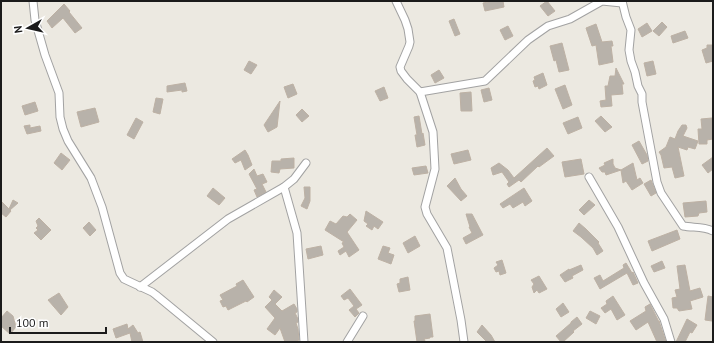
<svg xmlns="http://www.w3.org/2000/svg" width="714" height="343" viewBox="0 0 714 343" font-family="'PT Sans',sans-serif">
<rect width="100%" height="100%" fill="#ece9e1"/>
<g fill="#b8b2aa" stroke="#bdb1a4">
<polygon points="493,1 503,1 504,7 485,11 483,3"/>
<polygon points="547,1 555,11 548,16 540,6"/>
<polygon points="64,4 70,11 69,12 82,28 75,33 63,18 52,28 47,21"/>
<polygon points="454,19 460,34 455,36 449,21"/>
<polygon points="662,22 667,27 659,36 653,31"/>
<polygon points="647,23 652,31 642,37 638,29"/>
<polygon points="596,24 602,42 612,41 613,46 611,46 613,62 599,65 596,45 592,46 586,28"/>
<polygon points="508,26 513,36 505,40 500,30"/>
<polygon points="685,31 688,38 673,43 671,36"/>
<polygon points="562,43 569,70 559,72 556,60 554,61 550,46"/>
<polygon points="707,45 713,45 713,61 706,63 702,50 707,48"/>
<polygon points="249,61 257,65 251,74 244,70"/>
<polygon points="653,61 656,74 647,76 644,63"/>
<polygon points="616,68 624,84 622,84 623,94 611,95 612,106 601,107 600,101 606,100 605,86 608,86 610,76 615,76"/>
<polygon points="439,70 444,78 435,83 431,75"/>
<polygon points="543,73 547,85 539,89 538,86 535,87 533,81 535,80 534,77"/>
<polygon points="185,83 187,91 182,92 182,90 167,92 167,86"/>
<polygon points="293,84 297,94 288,98 284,87"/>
<polygon points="565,85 572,105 563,109 555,89"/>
<polygon points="384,87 388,98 380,101 375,91"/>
<polygon points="489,88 492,100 484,102 481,90"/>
<polygon points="471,92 472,111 461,111 460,93"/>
<polygon points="156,98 163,99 160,114 153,112"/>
<polygon points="280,101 277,127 268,132 264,125"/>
<polygon points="35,102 38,111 25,115 22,106"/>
<polygon points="95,108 99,122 81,127 77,112"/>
<polygon points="302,109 309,116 302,122 296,115"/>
<polygon points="419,116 422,134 423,133 425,145 417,147 415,135 417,135 414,117"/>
<polygon points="601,116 612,127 605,132 595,121"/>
<polygon points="578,117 582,128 568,134 563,123"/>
<polygon points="136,118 143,122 134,139 127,135"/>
<polygon points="712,118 713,139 707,140 707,144 699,144 698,129 702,129 701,119"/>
<polygon points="30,125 30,128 40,126 41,131 27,134 24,126"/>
<polygon points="682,125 686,125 687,128 683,136 698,141 695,149 688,147 687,150 678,147 684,176 675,178 672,167 664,168 661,155 659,152 666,147 670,137 675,139 678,131"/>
<polygon points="639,141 647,155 648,161 642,164 632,145"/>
<polygon points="547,148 554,156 539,167 538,166 521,182 519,180 509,187 507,184 509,182 502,172 493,175 491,168 499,163 508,170 514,178"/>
<polygon points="245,150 248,155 252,165 245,170 241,160 235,163 232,159"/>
<polygon points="468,150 471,160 454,164 451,154"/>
<polygon points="61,153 70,160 62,170 54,163"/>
<polygon points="713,157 713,169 708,173 702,165"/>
<polygon points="294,158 294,168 280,169 279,173 271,172 272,161 281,161 281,159"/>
<polygon points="581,159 584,174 565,177 562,162"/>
<polygon points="613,159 613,164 615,168 621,170 606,175 605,172 602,172 599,168 605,165 604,163"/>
<polygon points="633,163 637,180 640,178 643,183 632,190 626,181 623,183 621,170"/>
<polygon points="426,166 428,173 414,175 412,168"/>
<polygon points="254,169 257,176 263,174 267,182 262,184 266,192 257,197 254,190 257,189 249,174"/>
<polygon points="455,178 461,189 467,196 461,201 447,186"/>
<polygon points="651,180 656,193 651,196 644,184"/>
<polygon points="304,187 310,187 310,201 307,209 301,206 305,198"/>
<polygon points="213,188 225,198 219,205 207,196"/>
<polygon points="524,188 532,201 525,206 523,202 513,208 510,204 503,208 500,204"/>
<polygon points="13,200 18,203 10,210 11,211 6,217 1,213 1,201 9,209"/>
<polygon points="589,200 595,205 584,215 579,210"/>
<polygon points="706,201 707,212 699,213 698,216 685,217 683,203"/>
<polygon points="366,211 383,222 378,229 374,226 372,230 366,226 368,224 364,221"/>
<polygon points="350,214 357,220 347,232 359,250 349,257 346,251 340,255 338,251 344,247 342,243 344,242 325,230 330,221 336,224 343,216 347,217"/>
<polygon points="466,214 472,214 483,235 466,244 463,238 472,233 469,227 470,227"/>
<polygon points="39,218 51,230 41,240 34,233 38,230 36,228 38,226 36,221"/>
<polygon points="89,222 96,230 90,236 83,228"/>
<polygon points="579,223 586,229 599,242 598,243 603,251 597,255 593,248 581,237 573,231"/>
<polygon points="677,230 680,239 652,251 648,241"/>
<polygon points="415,236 420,246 408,253 403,243"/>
<polygon points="321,246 323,255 308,259 306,249"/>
<polygon points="383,246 390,248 388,253 394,255 391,264 378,259"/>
<polygon points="502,260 506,273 500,275 499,271 496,272 494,268 498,265 496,262"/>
<polygon points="662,261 665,268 654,272 651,266"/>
<polygon points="626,263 632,273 633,272 638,283 633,285 627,273 600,289 594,278 600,275 603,281 624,268 623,265"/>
<polygon points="581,265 583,270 572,276 573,278 565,282 560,275 569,269 569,270"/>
<polygon points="685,265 690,291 700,288 703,297 690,301 692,309 679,311 677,308 673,308 672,298 677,297 675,290 680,289 677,266"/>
<polygon points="539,276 547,289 539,293 537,290 534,293 532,287 534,284 531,280"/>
<polygon points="408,277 410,290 399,292 397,284 400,283 400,279"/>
<polygon points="243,280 254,297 247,302 246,301 228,310 226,306 223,307 220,301 223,300 220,295 237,286 236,284"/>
<polygon points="350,289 362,305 356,309 359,313 355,317 349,310 354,306 348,298 344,300 341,296"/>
<polygon points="274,290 282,297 275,304 282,311 294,304 297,309 297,312 295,313 298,319 298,322 296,323 298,329 299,340 294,342 285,342 280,328 275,335 267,329 275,318 265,307 272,300 269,297"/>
<polygon points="59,293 68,307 61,315 48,300"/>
<polygon points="613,296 625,315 617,320 611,309 605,313 601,308 607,304 606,301"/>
<polygon points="708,296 713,297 712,321 705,320"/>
<polygon points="563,303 569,312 561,317 556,309"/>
<polygon points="650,304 659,322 659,321 666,342 657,342 648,322 636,330 630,321 646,311 645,307"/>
<polygon points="7,311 13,316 16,327 10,334 1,326 1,318"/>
<polygon points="590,311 600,316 596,324 586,318"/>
<polygon points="430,314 433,337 430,337 430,338 424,339 425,341 417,342 414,321 415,321 415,316"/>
<polygon points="577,317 582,324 573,331 574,332 563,342 561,342 556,336 571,323 571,322"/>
<polygon points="687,319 697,325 692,333 690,332 685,342 676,342"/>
<polygon points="127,324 128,329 133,325 138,333 140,332 143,342 132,342 130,333 116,338 113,329"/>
<polygon points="482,325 491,335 495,342 487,342 477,332"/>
</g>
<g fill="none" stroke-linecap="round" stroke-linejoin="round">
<g stroke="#a2a2a2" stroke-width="9">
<g id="minor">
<polyline points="33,1 35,20 45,55 59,93 60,117 63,129 68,141 91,178 102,207 120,273 124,279 152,292 156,295 213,342"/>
<polyline points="396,1 405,20 408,29 410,42 409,46 400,67 401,71 407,79 420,92 433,132 435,169 425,207 427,214 447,248 461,320 464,342"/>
<path d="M622,1l4,16 5,13 -2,20 2,11 4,11 3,14 4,8v8l15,80 4,11 22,33c10,2 20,0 30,5"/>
<polyline points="420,92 485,81 528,40 548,26 570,19 602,1 622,3"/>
<polyline points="589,177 618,227 644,283 664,319 671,342"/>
<polyline points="284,187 297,233 304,342"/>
<polyline points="140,287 228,219 284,187 294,179 306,163"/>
<polyline points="347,342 363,316"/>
</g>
</g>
<use href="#minor" stroke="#fff" stroke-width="7"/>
</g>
<rect width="714" height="343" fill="none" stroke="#1b1b1b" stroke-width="4"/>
<g transform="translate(28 28) rotate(262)" stroke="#ffffff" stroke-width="3" paint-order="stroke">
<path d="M0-3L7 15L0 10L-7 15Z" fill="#1b1b1b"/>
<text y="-6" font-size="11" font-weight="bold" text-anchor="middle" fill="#1b1b1b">N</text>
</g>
<path d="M10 327v6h96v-6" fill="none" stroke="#1b1b1b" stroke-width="2"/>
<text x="16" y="327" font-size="12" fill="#1b1b1b" stroke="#ffffff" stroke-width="3" paint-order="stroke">100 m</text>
</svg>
